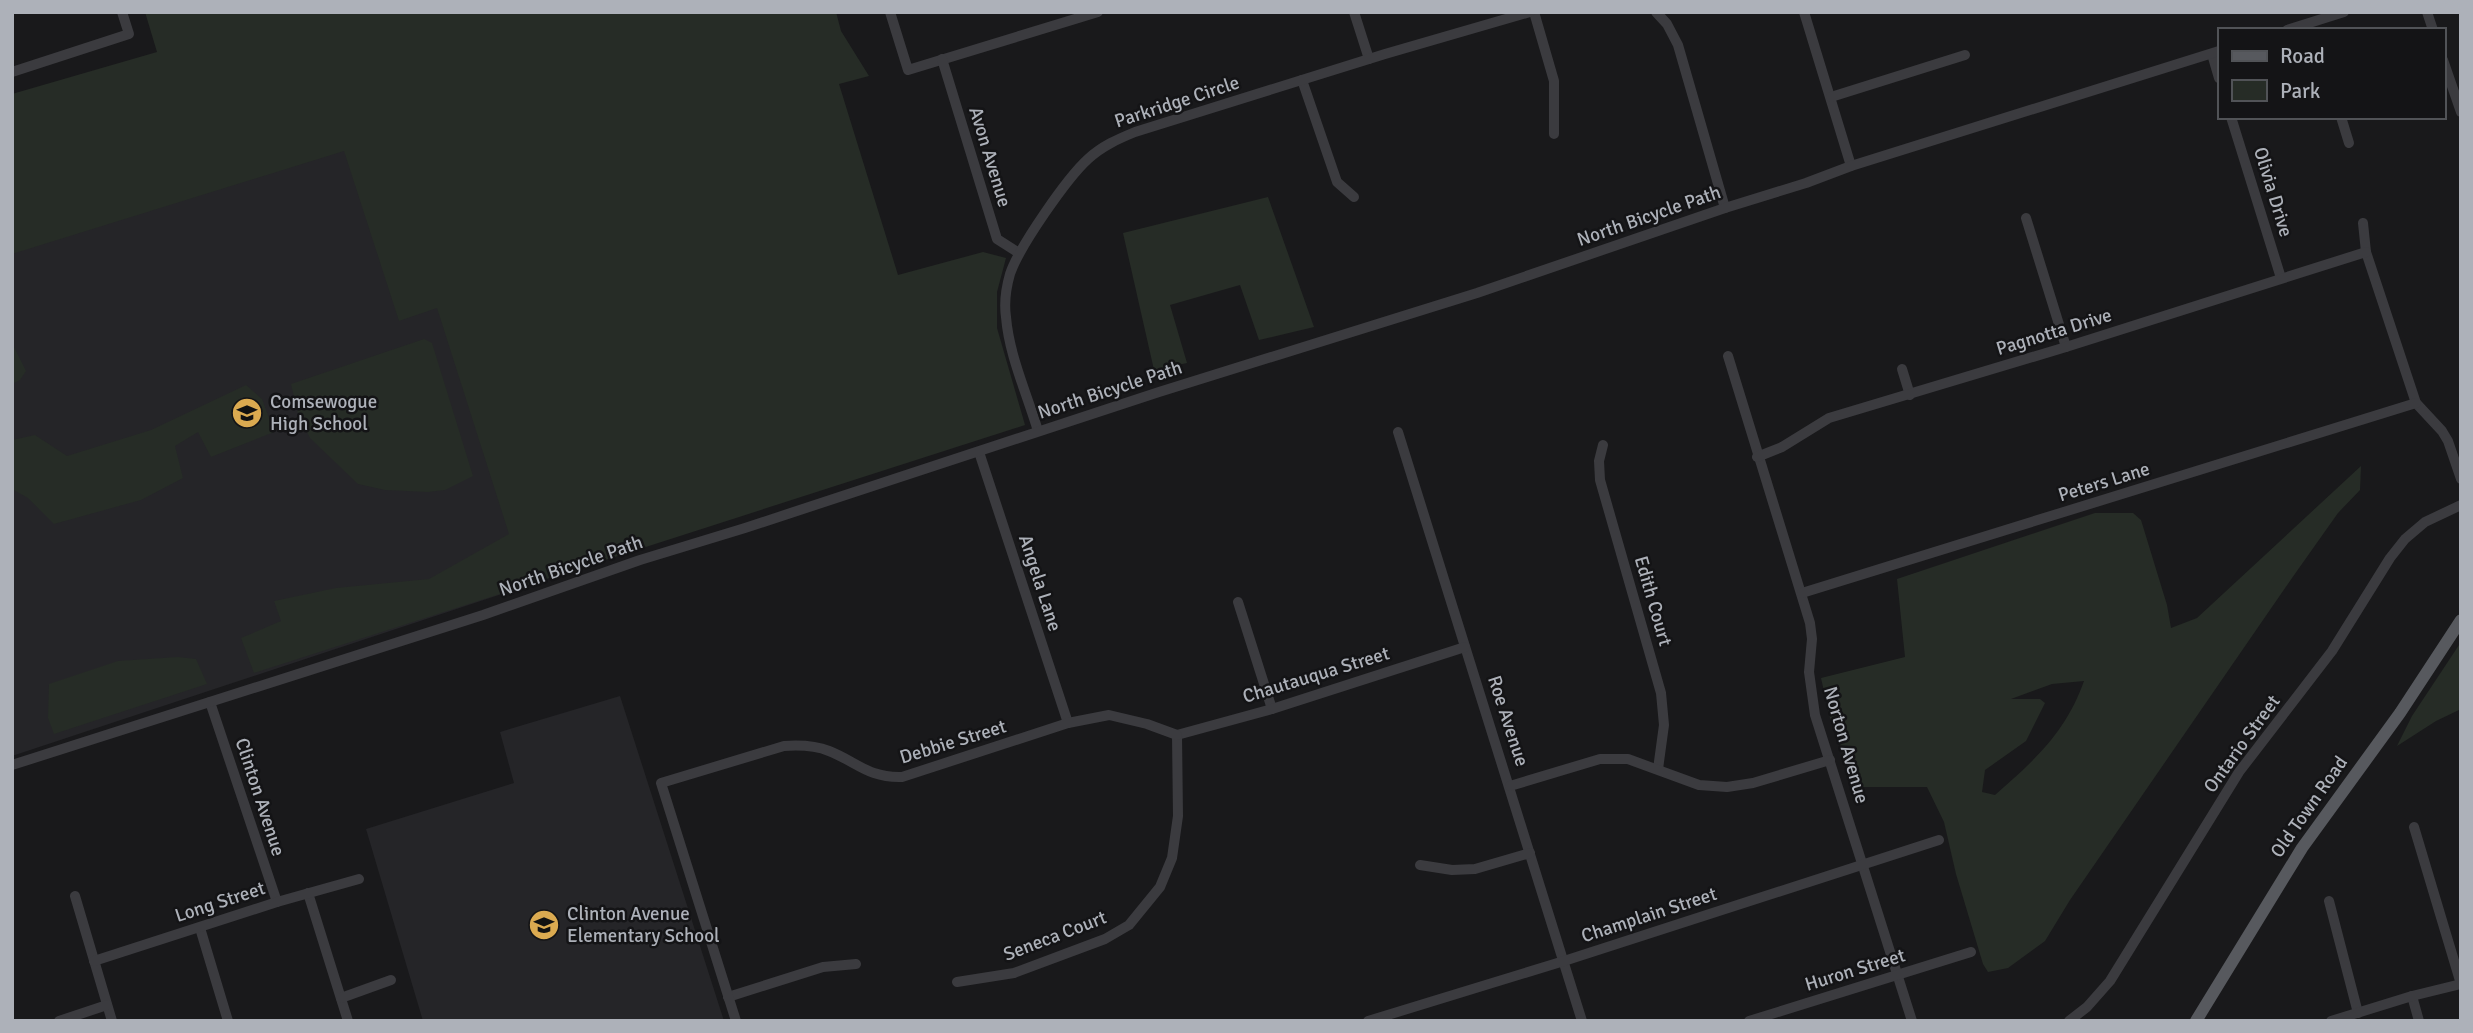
<svg xmlns="http://www.w3.org/2000/svg" width="2473" height="1033" viewBox="0 0 2473 1033" font-family="Signika,sans-serif">
<rect width="100%" height="100%" fill="#19191b"/>
<g fill="#252528">
<polygon points="388,118 535,583 12,756 12,243"/>
<polygon points="620,696 724,1021 423,1021 366,829 514,783 500,732"/>
</g>
<g fill="#262c26" fill-rule="evenodd">
<polygon points="145,12 836,12 841,31 869,76 839,84 898,275 983,252 1006,258 997,292 997,328 1025,425 254,673 241,638 281,621 274,601 336,588 429,579 509,534 437,308 399,321 344,151 12,254 12,94 157,52"/>
<polygon points="1268,197 1314,327 1259,340 1240,285 1170,305 1187,363 1154,370 1123,233"/>
<polygon points="424,339 432,343 473,476 445,490 428,492 385,490 358,484 310,438 298,414 291,384"/>
<polygon points="12,343 26,371 20,380 12,384"/>
<polygon points="246,385 262,399 274,432 211,457 198,432 175,446 183,478 141,500 54,524 28,498 12,489 12,440 35,435 67,456 151,430"/>
<path d="M2361,466l-1,24 -22,23 -46,65 -222,322 -25,41 -37,27 -20,4 -5,-8 -27,-90 -12,-52 -17,-35h-72l-25,-69 -9,-40 84,-21 -8,-78 198,-66h38l8,7 26,85 4,23 26,-10zM2084,681c-18,51 -49,79 -89,114l-13,-3 3,-22 41,-29 19,-38 -5,-4h-29l41,-15z"/>
<polygon points="2461,642 2461,709 2436,721 2397,746 2412,716"/>
<polygon points="178,657 196,659 207,684 54,734 48,718 49,684 118,661"/>
</g>
<g fill="none" stroke-linecap="round" stroke-linejoin="round">
<g stroke="#3b3b3f" stroke-width="10">
<polyline points="890,12 908,70 1098,12"/>
<polyline points="1354,12 1369,59"/>
<polyline points="1534,12 1554,81 1554,134"/>
<polyline points="1656,12 1667,24 1678,45 1725,208"/>
<polyline points="1804,12 1851,166"/>
<polyline points="2427,12 2433,30"/>
<polyline points="2287,30 2344,12"/>
<polyline points="2212,54 2219,78"/>
<polyline points="942,59 997,239 1019,253"/>
<polyline points="2443,60 2461,112"/>
<polyline points="12,72 129,34 122,12"/>
<polyline points="1302,80 1337,182 1354,197"/>
<polyline points="1831,97 1965,55"/>
<polyline points="2231,117 2281,278"/>
<polyline points="2341,117 2349,143"/>
<polyline points="2026,218 2066,347"/>
<polyline points="2363,223 2366,252 2416,403 2442,431 2448,441 2461,479"/>
<polyline points="1728,356 1810,623 1812,639 1809,672 1815,715 1912,1021"/>
<polyline points="1902,369 1910,395"/>
<path d="M1038,431c-11,-37 -29,-76 -32,-114 -2,-14 0,-29 4,-43 9,-27 57,-96 78,-115 14,-13 30,-20 47,-27l250,-78 145,-42"/>
<polyline points="1398,432 1582,1021"/>
<polyline points="1603,445 1599,461 1600,480 1661,693 1664,725 1658,769"/>
<polyline points="979,452 1068,723"/>
<polyline points="1757,457 1782,447 1829,418 2066,347 2366,252"/>
<polyline points="1802,593 2416,403"/>
<polyline points="1238,602 1272,709"/>
<polyline points="210,702 277,902"/>
<polyline points="1177,735 1272,709 1465,647"/>
<polyline points="12,765 483,615 640,560 745,528 1159,392 1477,293 1725,208 1806,183 1851,166 2219,51"/>
<polyline points="1510,786 1600,759 1628,759 1699,785 1727,787 1753,783 1830,760"/>
<polyline points="1420,865 1452,870 1475,869 1530,853"/>
<polyline points="308,893 348,1021"/>
<polyline points="75,896 112,1021"/>
<polyline points="2329,901 2358,1013"/>
<polyline points="200,928 228,1021"/>
<polyline points="94,961 277,902 359,879"/>
<polyline points="957,982 1014,973 1105,939 1129,925 1160,887 1172,858 1178,816 1177,735"/>
<polyline points="2412,996 2419,1021"/>
<polyline points="728,997 823,967 856,964"/>
<polyline points="341,998 391,980"/>
<polyline points="59,1021 107,1005"/>
<path d="M736,1021l-75,-238 123,-37c15,-1 30,-1 45,5 28,11 39,27 73,26l166,-54 41,-8 38,9 30,11"/>
<polyline points="1368,1021 1564,961 1939,840"/>
<polyline points="1749,1021 1971,952"/>
<polyline points="2069,1021 2087,1007 2110,981 2239,772 2332,651 2390,558 2405,539 2425,522 2461,505"/>
<polyline points="2331,1021 2412,996 2461,984 2414,827"/>
</g>
<polyline stroke="#57595e" stroke-width="12" points="2196,1021 2302,848 2400,713 2461,620"/>
</g>
<defs>
<g id="school-disc" transform="scale(1.575)"><circle r="9.5" fill="#dbaa50" stroke="#141416"/><path d="M0-5L7-2L0 1L-7-2ZM-4 1L0 2.5L4 1V4Q0 6-4 4Z" fill="#111"/></g>
</defs>
<g fill-rule="evenodd">
<use href="#school-disc" x="247" y="413"/>
<use href="#school-disc" x="544" y="925"/>
</g>
<g text-anchor="middle" dominant-baseline="central" stroke-width="5" stroke-linejoin="round" paint-order="stroke">
<g font-size="19" fill="#adb1b9" stroke="#141416">
<text transform="translate(1177 102) rotate(-18)">Parkridge Circle</text>
<text transform="translate(990 157) rotate(73)">Avon Avenue</text>
<text transform="translate(2273 192) rotate(73)">Olivia Drive</text>
<text transform="translate(1649 216) rotate(-19)">North Bicycle Path</text>
<text transform="translate(2054 332) rotate(-17)">Pagnotta Drive</text>
<text transform="translate(1110 390) rotate(-18)">North Bicycle Path</text>
<text transform="translate(2104 482) rotate(-17)">Peters Lane</text>
<text transform="translate(571 566) rotate(-19)">North Bicycle Path</text>
<text transform="translate(1040 583) rotate(72)">Angela Lane</text>
<text transform="translate(1653 601) rotate(74)">Edith Court</text>
<text transform="translate(1316 675) rotate(-17)">Chautauqua Street</text>
<text transform="translate(1508 721) rotate(72)">Roe Avenue</text>
<text transform="translate(953 742) rotate(-17)">Debbie Street</text>
<text transform="translate(2242 744) rotate(-54)">Ontario Street</text>
<text transform="translate(1846 745) rotate(74)">Norton Avenue</text>
<text transform="translate(260 797) rotate(72)">Clinton Avenue</text>
<text transform="translate(2309 807) rotate(-55)">Old Town Road</text>
<text transform="translate(220 902) rotate(-18)">Long Street</text>
<text transform="translate(1649 915) rotate(-18)">Champlain Street</text>
<text transform="translate(1055 936) rotate(-21)">Seneca Court</text>
<text transform="translate(1855 970) rotate(-17)">Huron Street</text>
</g>
<g font-size="19" fill="#adb1b9" stroke="#141416" text-anchor="start">
<text x="270" y="402">Comsewogue<tspan x="270" dy="22">High School</tspan></text>
<text x="567" y="914">Clinton Avenue<tspan x="567" dy="22">Elementary School</tspan></text>
</g>
</g>
<rect width="2473" height="1033" fill="none" stroke="#adb1b9" stroke-width="28"/>
<rect x="2218" y="28" width="228" height="91" fill="#141416" stroke="#515357" stroke-width="2"/>
<rect x="2232" y="51" width="35" height="10" fill="#57595e" stroke="#515357" stroke-width="2"/>
<text x="2280" y="63" font-size="21" fill="#adb1b9">Road</text>
<rect x="2232" y="80" width="35" height="21" fill="#262c26" stroke="#515357" stroke-width="2"/>
<text x="2280" y="98" font-size="21" fill="#adb1b9">Park</text>
</svg>
